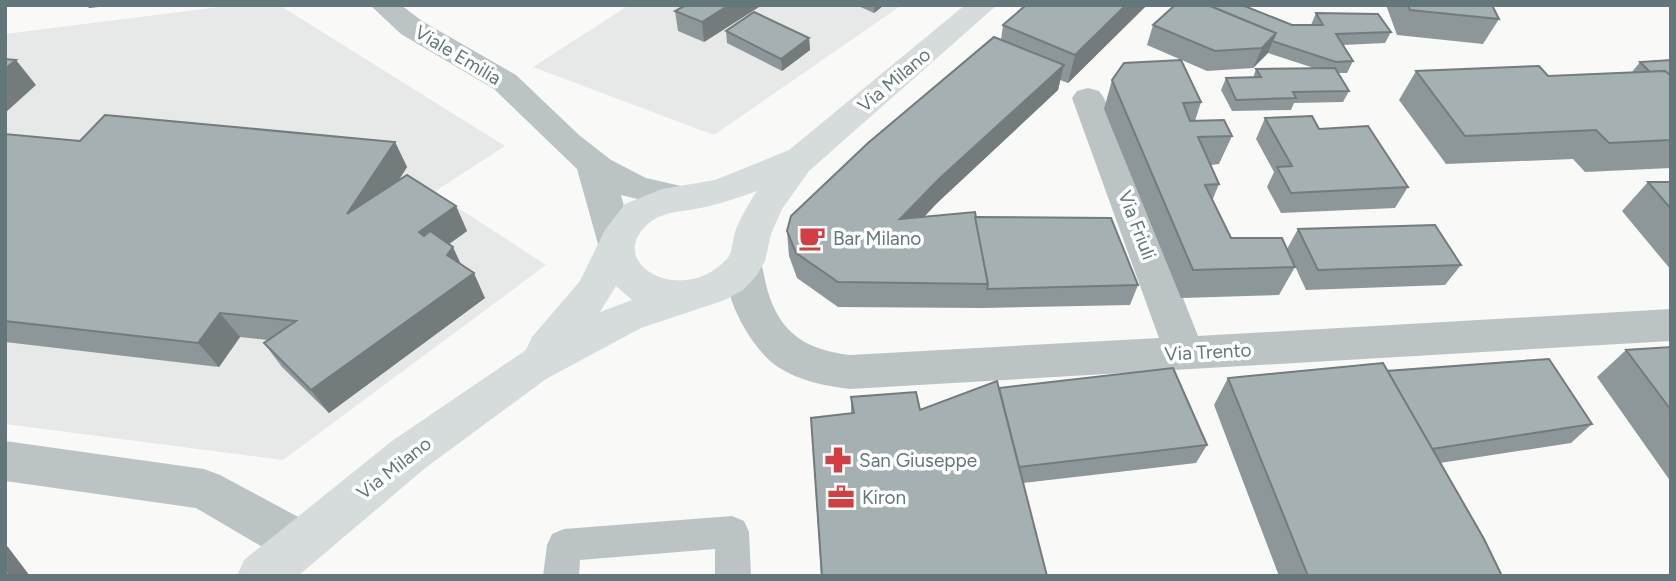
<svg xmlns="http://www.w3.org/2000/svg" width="1676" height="581" viewBox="0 0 1676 581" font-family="Figtree,sans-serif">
<rect width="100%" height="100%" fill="#f9f9f8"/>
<g fill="#e7e9e8">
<polygon points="235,5 279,5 505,146 434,192 546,265 283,460 5,424 5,34"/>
<polygon points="629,5 902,5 714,135 533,67"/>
</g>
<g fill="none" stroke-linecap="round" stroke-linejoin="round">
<polygon fill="#bcc3c4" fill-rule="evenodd" points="732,516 744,521 749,532 751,576 715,576 715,549 580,560 579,576 543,576 547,545 552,534 564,529"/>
<g fill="#bcc3c4" fill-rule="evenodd">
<polygon points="370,5 401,5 422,21 516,75 579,135 611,160 646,178 690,188 696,197 690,206 678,209 621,195 634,244 629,254 616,258 603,254 598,244 577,169 494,89 401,34"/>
<path d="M1088,88l11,3 5,7 94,238 473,-27v32l-821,48c-24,-3 -51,-8 -72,-22 -27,-17 -64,-82 -47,-112l13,-4 13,4c7,12 7,24 11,37 13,43 40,58 82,63l309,-17 -87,-240 5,-7z"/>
<polygon points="5,441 204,469 220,475 317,527 324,543 317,559 300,565 283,559 196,508 5,481"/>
</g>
<path fill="#d6dbdb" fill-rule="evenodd" d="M965,5h32l-188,166 -27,38 -11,25 -6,27 -8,14 -14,15 -18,10 -84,28 -95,51 -122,90 -126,107h-61l7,-16 148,-119 134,-91 6,-13 48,-56 25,-51 20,-26 37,-15 53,-9 74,-30zM757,191c-8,12 -15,24 -21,38 -4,9 -2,22 -9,30 -45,49 -125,4 -78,-36 16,-13 37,-11 56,-16 18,-4 35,-10 52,-16zM616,286l16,14 -32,12z"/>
</g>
<g fill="#8d9799">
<polygon points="680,5 762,5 704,42 678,31 675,11 681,8"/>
<polygon points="856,5 884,5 874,13"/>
<polygon points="1026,5 1147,5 1068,83 1060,80 1058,90 936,204 924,217 975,217 1138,285 1130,305 983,308 838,307 797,278 789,256 787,231 1001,40 1003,25"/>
<polygon points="1386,5 1492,5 1499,19 1483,44 1397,35"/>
<polygon points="1316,13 1391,32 1385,43 1343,45 1353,61 1347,73 1338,73 1349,91 1343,102 1294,103 1291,110 1232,111 1221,90 1226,78 1253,78 1256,69 1314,68 1268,53 1253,68 1207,71 1147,45 1153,25 1311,25"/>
<polygon points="726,31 809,38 810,50 782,71 727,43"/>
<polygon points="1671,60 1671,168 1585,172 1573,159 1446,164 1399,100 1416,71 1548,76 1632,72 1640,62"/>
<polygon points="1112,80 1201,102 1195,121 1232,136 1219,164 1211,165 1219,184 1212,201 1231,238 1295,267 1279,295 1181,298 1104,109"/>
<polygon points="1265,118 1319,129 1408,187 1395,208 1281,213 1267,187 1274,172 1256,139"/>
<polygon points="5,134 80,141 395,142 407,167 399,180 456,206 467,231 449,244 461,265 485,298 329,413 282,367 264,343 268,340 240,337 219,367 5,342"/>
<polygon points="1648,182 1671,182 1671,270 1622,211"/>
<polygon points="1298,229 1461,265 1445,285 1306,290 1287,249"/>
<polygon points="1671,347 1671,482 1597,377 1626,350"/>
<polygon points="1387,371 1592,424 1571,443 1440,463 1502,576 1279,576 1214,405 1228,378"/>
<polygon points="999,388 1207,445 1196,463 1023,483 1047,576 821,576 811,418 851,413 851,397 920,410"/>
</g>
<g fill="#737b7d">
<polygon points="87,5 118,5 89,8"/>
<polygon points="729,5 762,5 704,42 702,22"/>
<polygon points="875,5 884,5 874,13"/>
<polygon points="1126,5 1147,5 1068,83 1075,55"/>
<polygon points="1276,33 1268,53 1253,68 1262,48"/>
<polygon points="809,38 810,50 782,71 781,59"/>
<polygon points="16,60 36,85 5,113 5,69"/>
<polygon points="1064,65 1058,90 936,204 899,244 900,219 939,179"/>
<polygon points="395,142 407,167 361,238 347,214"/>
<polygon points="456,206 467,231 431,257 419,232"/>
<polygon points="453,247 464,271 447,255"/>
<polygon points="474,273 485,298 329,413 311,390"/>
<polygon points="220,313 240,337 219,367 198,343"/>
<polygon points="5,545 8,547 30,576 11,576 5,568"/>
</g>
<g fill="#a4b0b2" stroke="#737b7d" stroke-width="2">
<polygon points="686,5 729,5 702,22 675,11"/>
<polygon points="1026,5 1126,5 1075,55 1003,25"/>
<polygon points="1175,5 1208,5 1276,33 1262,48 1215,51 1153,25"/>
<polygon points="1208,5 1242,5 1292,25 1323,25 1316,13 1378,14 1391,32 1336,34 1353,61 1336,62 1272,41 1276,33"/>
<polygon points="1408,5 1492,5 1499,19 1410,10"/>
<polygon points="754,12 809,38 781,59 726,31"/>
<polygon points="994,37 1064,65 939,179 900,219 975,212 988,284 838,282 796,253 787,231 791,216 868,143"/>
<polygon points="5,59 16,60 5,69"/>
<polygon points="1181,60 1201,102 1183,103 1190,121 1224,120 1232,136 1198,137 1219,184 1205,185 1231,238 1282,238 1295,267 1193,270 1112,80 1124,63"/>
<polygon points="1671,60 1671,76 1665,71 1650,72 1640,62"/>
<polygon points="1539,66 1548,76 1665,71 1671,76 1671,140 1609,143 1596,130 1465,136 1416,71"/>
<polygon points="1335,68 1349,91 1293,92 1296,98 1236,100 1226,78 1261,77 1256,69"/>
<polygon points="105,115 395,142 347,214 407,175 456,206 419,232 424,236 430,231 453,247 447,255 474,273 311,390 264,343 296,321 220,313 198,343 5,321 5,134 80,141"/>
<polygon points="1312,116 1319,129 1368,126 1408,187 1291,193 1277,167 1292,166 1265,118"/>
<polygon points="1648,182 1671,182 1671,209"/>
<polygon points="975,217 1111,218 1138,285 987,289 988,284"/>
<polygon points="1435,225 1461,265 1318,270 1298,229"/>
<polygon points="1671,347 1671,410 1626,350"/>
<polygon points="1549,359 1592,424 1432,449 1387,371"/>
<polygon points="1383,363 1484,539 1502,576 1308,576 1228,378"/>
<polygon points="1173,368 1207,445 1019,467 999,388"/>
<polygon points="997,381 1047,576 822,576 811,418 854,413 851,397 916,392 920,410"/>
<polygon points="5,568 11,576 5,576"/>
</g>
<defs>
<g id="cafe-bare" transform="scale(2.1)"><path d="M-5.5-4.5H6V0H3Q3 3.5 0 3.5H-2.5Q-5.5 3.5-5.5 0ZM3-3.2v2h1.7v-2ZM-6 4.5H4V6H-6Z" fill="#d23f43" stroke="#fff" stroke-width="2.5" paint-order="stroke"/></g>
<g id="pharmacy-bare" transform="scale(2.1)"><path d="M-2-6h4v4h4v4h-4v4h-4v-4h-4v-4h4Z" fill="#d23f43" stroke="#fff" stroke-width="2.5" paint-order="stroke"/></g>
<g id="office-bare" transform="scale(2.1)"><path d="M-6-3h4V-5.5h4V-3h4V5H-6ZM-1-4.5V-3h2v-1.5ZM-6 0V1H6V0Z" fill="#d23f43" stroke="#fff" stroke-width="2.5" paint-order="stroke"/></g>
</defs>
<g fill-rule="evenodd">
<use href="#cafe-bare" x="812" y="238"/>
<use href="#pharmacy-bare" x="838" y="460"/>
<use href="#office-bare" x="841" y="497"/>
</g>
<g text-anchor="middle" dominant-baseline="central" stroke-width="7" stroke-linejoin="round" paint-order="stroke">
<g font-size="19" fill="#637679" stroke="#fff">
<text transform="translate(458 55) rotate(31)">Viale Emilia</text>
<text transform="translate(894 80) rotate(-40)">Via Milano</text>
<text transform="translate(1137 225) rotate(69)">Via Friuli</text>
<text transform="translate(1208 352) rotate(-3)">Via Trento</text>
<text transform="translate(394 468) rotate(-38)">Via Milano</text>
</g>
<g font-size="19" fill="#637679" stroke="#fff" text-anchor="start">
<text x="833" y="238">Bar Milano</text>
<text x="859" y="460">San Giuseppe</text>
<text x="862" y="497">Kiron</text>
</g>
</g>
<rect width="1676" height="581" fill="none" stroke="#637679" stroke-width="14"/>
</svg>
